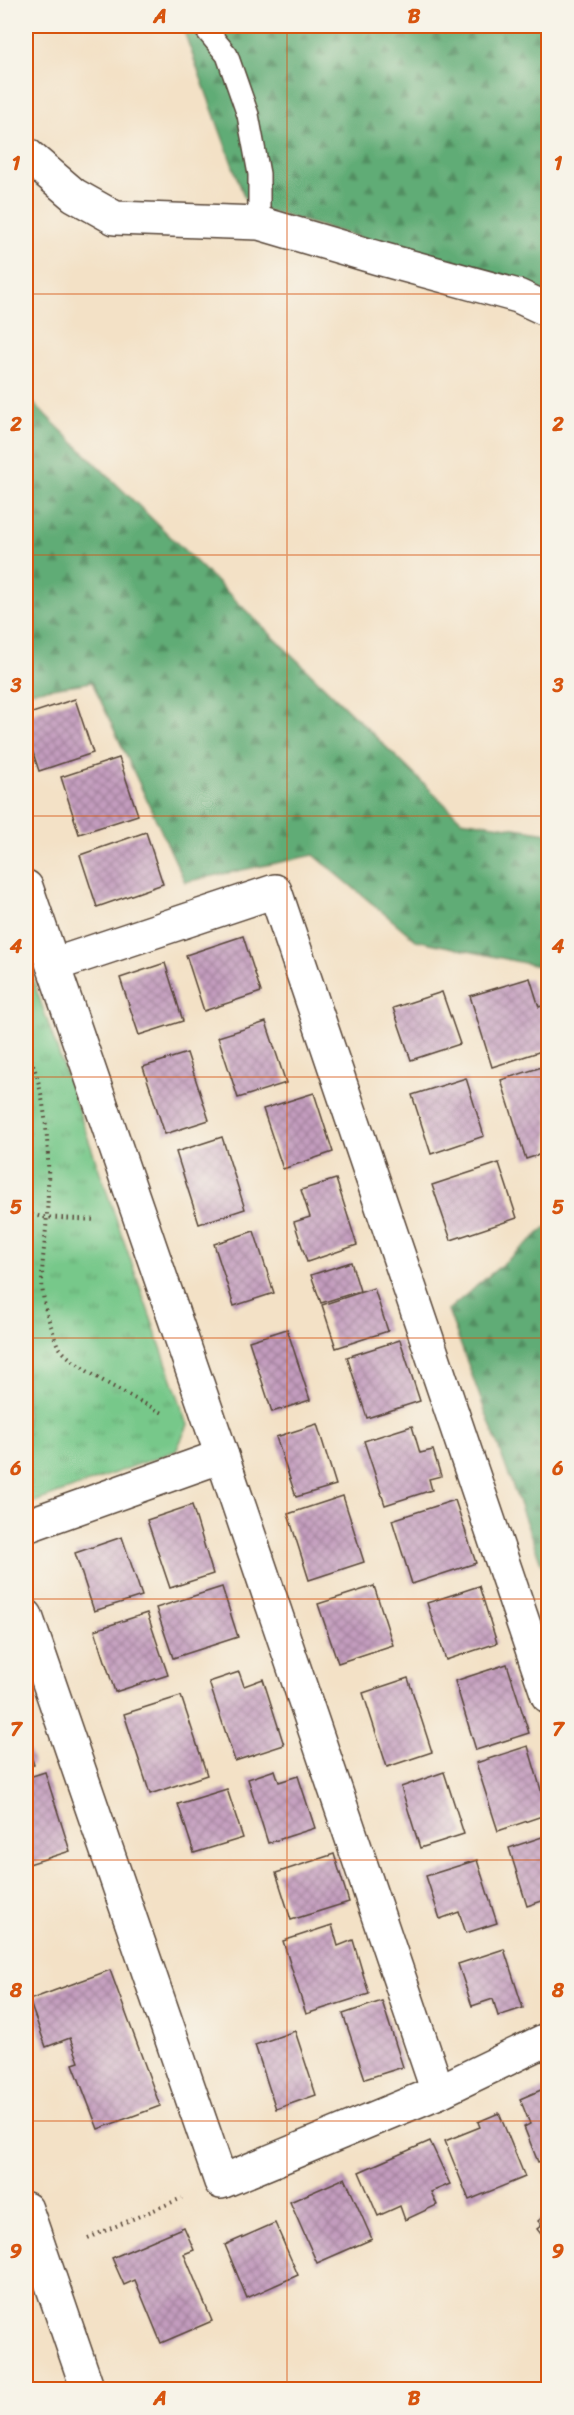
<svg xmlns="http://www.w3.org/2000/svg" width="574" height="2415" viewBox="0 0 574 2415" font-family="Sriracha,sans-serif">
<defs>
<pattern id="forest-firs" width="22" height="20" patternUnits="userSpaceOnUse" patternTransform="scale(1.5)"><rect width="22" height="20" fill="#61ac76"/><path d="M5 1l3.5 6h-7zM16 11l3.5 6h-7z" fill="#518c60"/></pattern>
<pattern id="park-tufts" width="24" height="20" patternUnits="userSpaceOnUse" patternTransform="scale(1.5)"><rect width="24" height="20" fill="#77c88a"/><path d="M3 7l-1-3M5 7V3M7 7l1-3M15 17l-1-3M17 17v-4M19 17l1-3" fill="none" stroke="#63a370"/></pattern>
<pattern id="building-cross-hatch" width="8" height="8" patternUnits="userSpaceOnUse" patternTransform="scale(1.5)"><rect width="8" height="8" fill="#c39cbe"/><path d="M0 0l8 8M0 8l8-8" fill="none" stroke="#a07f9a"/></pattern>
</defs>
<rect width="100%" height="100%" fill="#f7f3e8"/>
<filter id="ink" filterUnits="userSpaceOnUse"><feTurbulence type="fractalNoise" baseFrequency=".0167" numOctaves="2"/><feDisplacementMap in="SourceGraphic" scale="12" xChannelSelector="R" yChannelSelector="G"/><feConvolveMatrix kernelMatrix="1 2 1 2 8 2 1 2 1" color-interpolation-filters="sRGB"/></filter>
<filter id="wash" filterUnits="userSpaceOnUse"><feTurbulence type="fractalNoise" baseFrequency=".008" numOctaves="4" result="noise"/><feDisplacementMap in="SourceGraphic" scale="24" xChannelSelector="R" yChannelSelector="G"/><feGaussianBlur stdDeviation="1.35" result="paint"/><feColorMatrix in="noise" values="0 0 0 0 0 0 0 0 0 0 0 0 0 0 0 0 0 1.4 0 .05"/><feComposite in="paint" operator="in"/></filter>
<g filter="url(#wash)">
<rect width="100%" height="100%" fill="#f3e1c6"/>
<g fill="url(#forest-firs)" stroke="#4e6b4a" stroke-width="1.5">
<polygon points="182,26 548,26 548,292 247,205"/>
<polygon points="26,396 461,820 548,833 548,968 416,940 314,855 185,882 92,682 26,692"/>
<polygon points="548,1226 548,1582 448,1310"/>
</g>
<polygon fill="url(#park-tufts)" stroke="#597954" stroke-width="1.5" points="26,960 188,1425 176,1451 29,1504 26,1502"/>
<g id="blocks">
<g fill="url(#building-cross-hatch)">
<polygon points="75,699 93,753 39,771 26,731 26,715"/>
<polygon points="119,758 138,815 79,834 61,777"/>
<polygon points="146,832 163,884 97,907 80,855"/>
<polygon points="243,936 261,992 204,1011 186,955"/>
<polygon points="165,963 183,1021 139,1035 120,978"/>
<polygon points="530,978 539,1007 548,1004 548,1049 492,1067 470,996"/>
<polygon points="442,992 460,1044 411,1060 393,1008"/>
<polygon points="266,1022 286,1083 238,1098 218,1037"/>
<polygon points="187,1053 209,1120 165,1134 143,1067"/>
<polygon points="548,1065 548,1152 526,1159 501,1080"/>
<polygon points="466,1078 484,1136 431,1154 412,1095"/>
<polygon points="314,1093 333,1152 283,1169 263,1109"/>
<polygon points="222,1137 245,1209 199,1224 176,1152"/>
<polygon points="499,1163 517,1218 451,1240 432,1185"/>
<polygon points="336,1179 357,1245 307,1262 294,1222 310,1217 301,1190"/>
<polygon points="254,1231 274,1293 234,1306 214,1244"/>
<polygon points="351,1262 360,1291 321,1303 311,1275"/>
<polygon points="374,1288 388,1331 336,1348 322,1305"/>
<polygon points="287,1329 310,1400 272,1412 249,1341"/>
<polygon points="400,1340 420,1401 367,1418 347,1357"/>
<polygon points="317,1424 336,1485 296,1497 276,1437"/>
<polygon points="412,1426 420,1453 433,1450 441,1476 429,1479 432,1490 385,1505 364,1441"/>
<polygon points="343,1496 364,1562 309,1580 288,1514"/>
<polygon points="455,1500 476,1563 412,1584 392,1520"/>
<polygon points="192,1505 213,1574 170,1588 147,1520"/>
<polygon points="122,1537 142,1596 94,1611 75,1553"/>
<polygon points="374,1586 393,1645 338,1663 318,1604"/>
<polygon points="479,1586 497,1643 446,1660 427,1603"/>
<polygon points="222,1587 238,1637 173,1658 156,1608"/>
<polygon points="147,1613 168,1675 115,1692 95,1630"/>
<polygon points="507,1664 529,1733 476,1750 455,1681"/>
<polygon points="239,1672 244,1686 263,1679 284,1745 235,1761 209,1682"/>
<polygon points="408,1678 432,1752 387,1767 363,1693"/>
<polygon points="181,1696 207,1775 150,1794 124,1714"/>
<polygon points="26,1741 34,1765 26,1767"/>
<polygon points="528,1746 548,1814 498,1831 476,1763"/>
<polygon points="275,1770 279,1782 298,1776 315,1828 268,1843 248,1779"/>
<polygon points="45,1772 70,1851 26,1865 26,1778"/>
<polygon points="444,1772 464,1834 420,1848 401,1787"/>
<polygon points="227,1789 243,1838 194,1853 178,1804"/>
<polygon points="548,1835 548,1899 527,1906 509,1848"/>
<polygon points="334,1854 349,1902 291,1920 276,1873"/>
<polygon points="477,1860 497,1923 466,1933 459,1912 440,1919 426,1876"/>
<polygon points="332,1925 338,1946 353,1940 369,1994 306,2014 283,1941"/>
<polygon points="504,1949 523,2008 498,2016 493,1999 472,2006 458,1964"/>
<polygon points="110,1970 160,2106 98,2129 73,2064 79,2062 70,2038 46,2047 29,2000"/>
<polygon points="382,2001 403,2067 365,2079 343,2014"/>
<polygon points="295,2031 316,2095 276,2109 255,2045"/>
<polygon points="548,2087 548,2158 538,2162 524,2127 530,2124 520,2099"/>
<polygon points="499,2113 525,2177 469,2200 445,2141 480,2127 478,2122"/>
<polygon points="430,2141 450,2184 431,2192 437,2205 405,2220 400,2206 378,2216 359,2172"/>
<polygon points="345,2178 372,2239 317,2263 290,2202"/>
<polygon points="548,2212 548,2241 547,2242 537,2229 542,2225 538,2221"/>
<polygon points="275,2223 298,2275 247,2298 225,2245"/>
<polygon points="184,2227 194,2250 184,2254 212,2321 161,2343 135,2280 124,2285 112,2258"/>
</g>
</g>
</g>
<g filter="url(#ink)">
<use href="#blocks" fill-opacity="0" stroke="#574537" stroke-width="1.5"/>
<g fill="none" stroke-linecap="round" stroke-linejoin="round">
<g stroke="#574537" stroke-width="24">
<polyline id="service" points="203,26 227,55 248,115 259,174 259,223"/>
</g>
<g stroke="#574537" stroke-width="36">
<g id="minor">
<polyline points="26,154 74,195 115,218 259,223 378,258 518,296 548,310"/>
<polyline points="26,887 53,965"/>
<polyline points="222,1456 438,2092"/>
<polyline points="26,1526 222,1456 53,965 275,891 548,1696"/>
<polyline points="26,1616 221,2182 438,2092 548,2039"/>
</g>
</g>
<g stroke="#574537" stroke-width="36">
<polyline id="tertiary" points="26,2209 88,2390"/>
</g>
<g stroke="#574537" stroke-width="4" stroke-dasharray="1.5 4.5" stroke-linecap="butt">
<path d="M26,1048c23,46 24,115 21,166 -2,41 -12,72 4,112 3,7 4,16 8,21 14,21 80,54 104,66"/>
<polyline points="26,1213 42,1217 96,1220"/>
<polyline points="88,2238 182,2198"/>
</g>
<use href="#service" stroke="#fff" stroke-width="21"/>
<use href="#minor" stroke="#fff" stroke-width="33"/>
<use href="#tertiary" stroke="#fff" stroke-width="33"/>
</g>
</g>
<path fill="none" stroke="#d7540e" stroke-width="1.5" stroke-opacity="0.55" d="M287,26v2364M26,294h522M26,555h522M26,816h522M26,1077h522M26,1338h522M26,1599h522M26,1860h522M26,2121h522"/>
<rect width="574" height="2415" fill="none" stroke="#f7f3e8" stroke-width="66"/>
<rect x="33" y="33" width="508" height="2349" fill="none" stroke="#d7540e" stroke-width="2"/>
<g font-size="20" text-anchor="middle" font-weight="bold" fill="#d7540e">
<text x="160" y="23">A</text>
<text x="414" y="23">B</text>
<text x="16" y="170">1</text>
<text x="558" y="170">1</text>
<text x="16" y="431">2</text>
<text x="558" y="431">2</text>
<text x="16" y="692">3</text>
<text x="558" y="692">3</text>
<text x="16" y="953">4</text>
<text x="558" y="953">4</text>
<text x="16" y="1214">5</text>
<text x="558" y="1214">5</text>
<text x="16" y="1475">6</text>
<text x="558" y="1475">6</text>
<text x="16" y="1736">7</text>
<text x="558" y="1736">7</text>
<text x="16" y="1997">8</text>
<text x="558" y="1997">8</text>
<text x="16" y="2258">9</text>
<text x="558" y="2258">9</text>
<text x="160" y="2405">A</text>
<text x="414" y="2405">B</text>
</g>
</svg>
